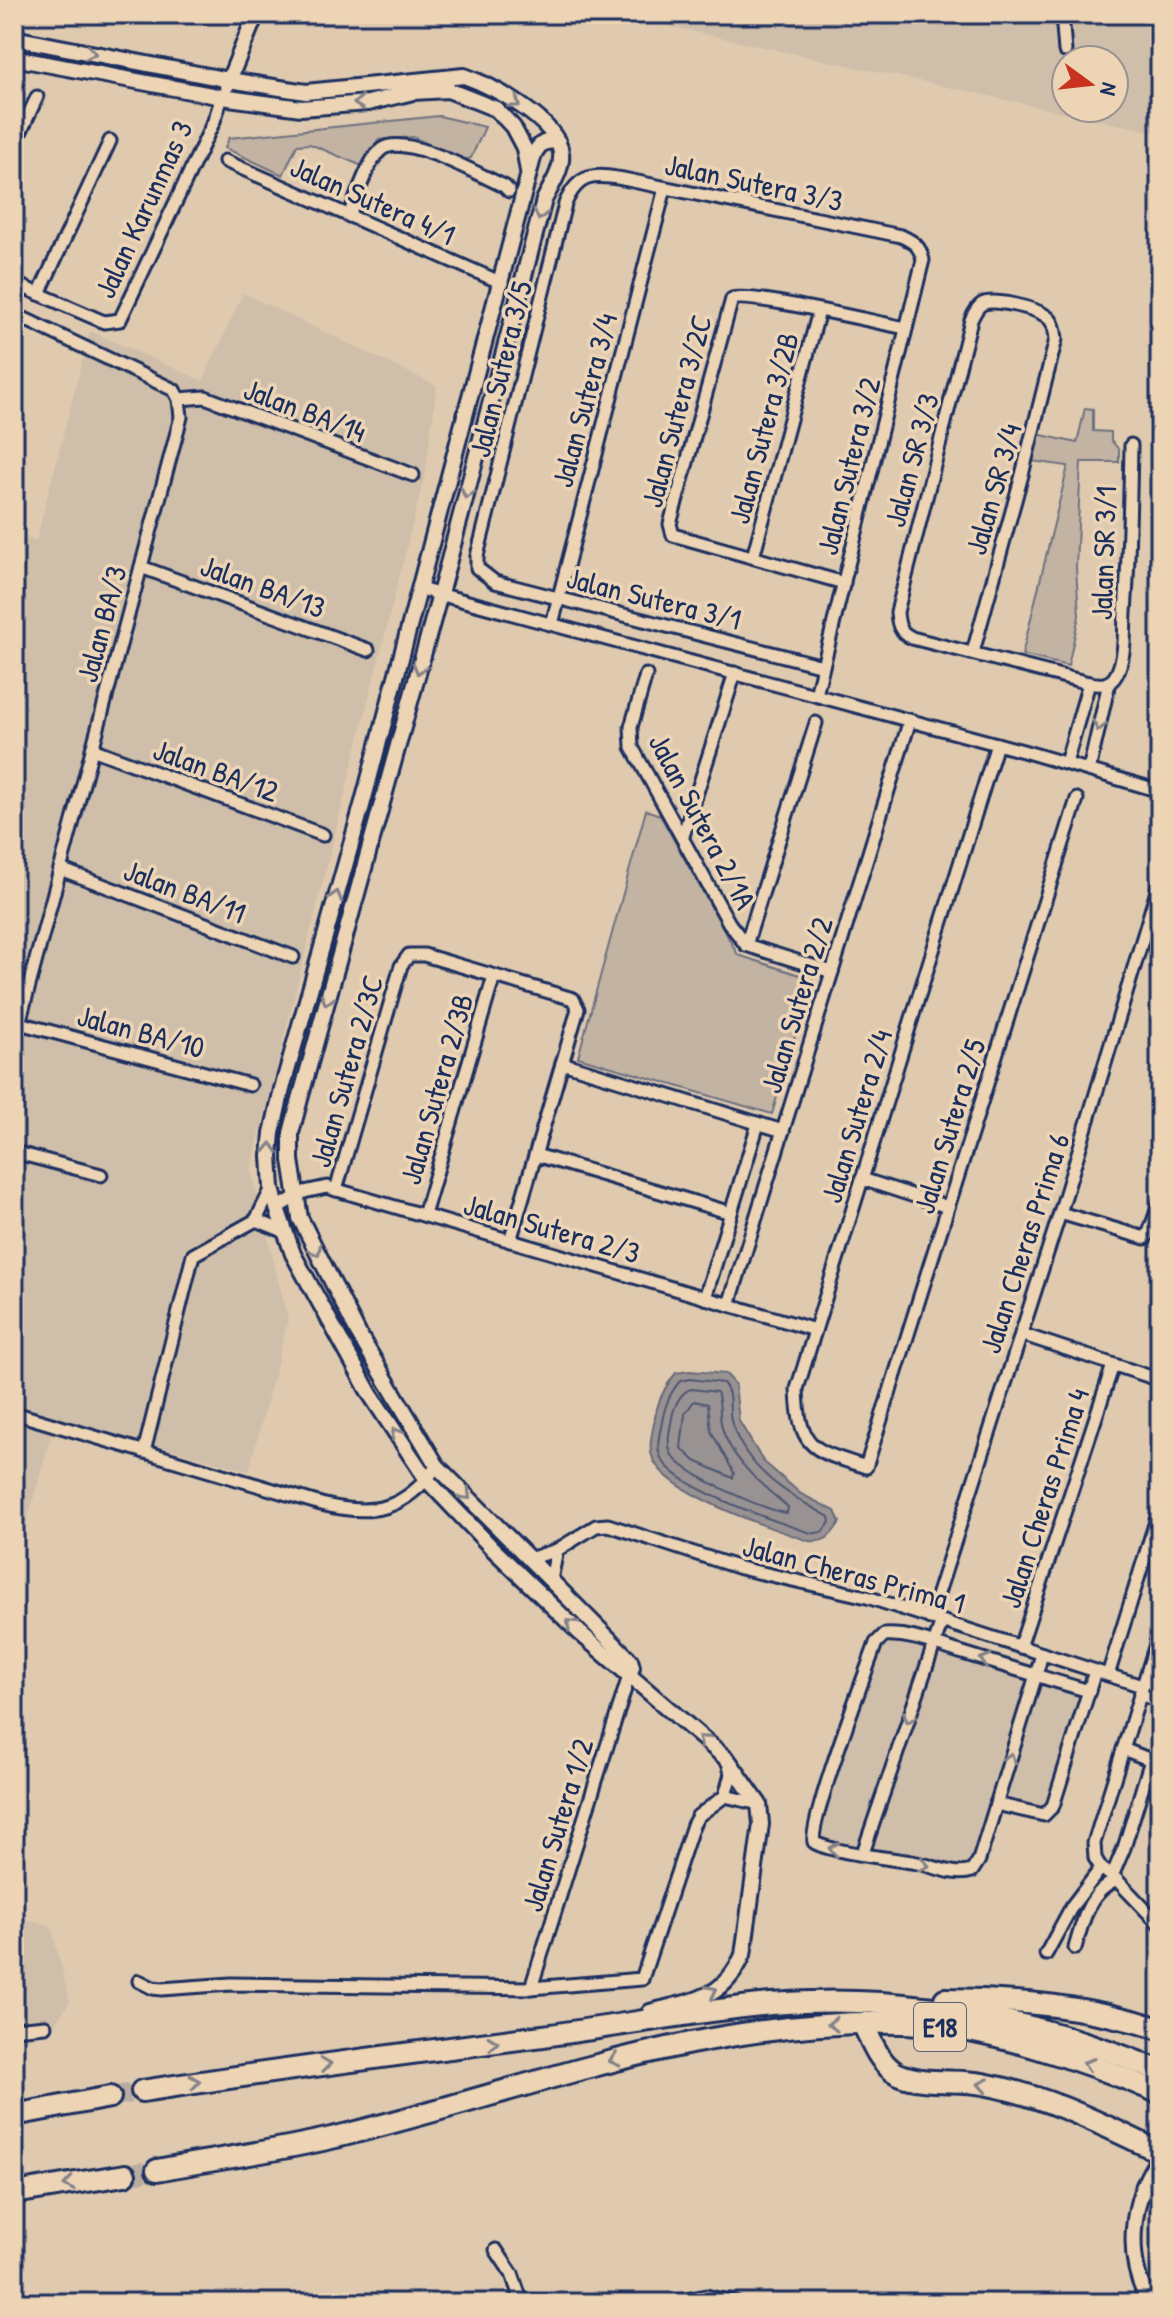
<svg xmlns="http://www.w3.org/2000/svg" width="1174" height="2317" viewBox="0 0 1174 2317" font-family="'Patrick Hand',sans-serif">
<rect width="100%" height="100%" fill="#dfcaaf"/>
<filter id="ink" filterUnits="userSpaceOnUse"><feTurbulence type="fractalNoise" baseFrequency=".0125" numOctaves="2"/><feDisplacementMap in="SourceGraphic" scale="16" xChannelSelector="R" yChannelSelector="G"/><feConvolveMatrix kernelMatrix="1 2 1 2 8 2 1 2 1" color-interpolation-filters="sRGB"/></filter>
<g filter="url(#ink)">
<g fill="#cfbea9" fill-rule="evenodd">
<path d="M612,14h542l6,119h-1zM1066,60h48v48h-48z"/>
<polygon points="243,293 437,386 425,474 251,1169 288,1320 249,1471 56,1417 14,1569 14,536 36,541 90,331 203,381"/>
<polygon points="903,1637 1084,1694 1050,1805 1045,1810 994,1799 975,1860 966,1869 823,1843 817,1840 817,1827 878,1645 887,1638"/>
<polygon points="14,1917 51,1926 70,2002 47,2034 14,2042"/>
</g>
<g fill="#c2b3a3" stroke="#6e7180" stroke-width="2">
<polygon points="439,116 485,127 471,158 464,160 413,137 378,140 362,166 310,144 297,145 283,175 225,148 229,138"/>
<polygon points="1085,408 1093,409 1093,431 1111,432 1111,440 1119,450 1119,462 1081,462 1076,567 1079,616 1068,666 1022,655 1068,466 1031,461 1037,434 1077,443"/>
<polygon points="646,810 660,815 738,955 812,979 772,1114 578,1057"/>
</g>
<path fill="#999292" stroke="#676a7d" stroke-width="2" d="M689,1371l37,3 9,10 4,37 24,40 38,33 34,17 5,11c-9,14 -14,21 -31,19 -36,-12 -141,-46 -156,-82 -5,-11 -1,-25 1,-36 3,-20 9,-34 22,-50z"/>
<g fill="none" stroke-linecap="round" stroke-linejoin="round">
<g stroke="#4d5773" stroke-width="2">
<path d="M690,1379l33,4c11,12 4,27 9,41 16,48 56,70 97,93l1,5c-5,9 -9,12 -19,11 -34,-11 -134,-44 -150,-75 -5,-10 -2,-21 0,-31 3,-18 7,-32 19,-46z"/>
<path d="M691,1389l26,3c4,11 2,21 4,31 6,33 42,64 67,84l-1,6c-20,-1 -105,-40 -115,-58 -7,-11 -1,-30 1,-42 3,-10 8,-21 18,-24z"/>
<polygon points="694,1401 708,1404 711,1431 734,1473 733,1478 695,1461 681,1448 685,1414"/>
</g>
<g stroke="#b8ab9f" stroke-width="20" stroke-dasharray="20 10" stroke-linecap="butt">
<polyline points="110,2097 142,2091"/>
<polyline points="125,2175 157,2170"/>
</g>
<g stroke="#1b2f5e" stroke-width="17">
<g id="minor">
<polyline points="233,14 254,19"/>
<polyline points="1062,14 1065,51"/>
<polyline points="882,16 882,14"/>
<polyline points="14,146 37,97"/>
<polyline points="225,161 502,283"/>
<path d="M349,216c7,-17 19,-57 33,-67 24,-16 97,26 122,37l5,5"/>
<polyline points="14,283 104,322 120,320 214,121 222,97"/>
<polyline points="39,294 110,141"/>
<polyline points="14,314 174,390 179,399 181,417 14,1042"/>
<polyline points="179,399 205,397 413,475"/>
<polyline points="753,557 819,311"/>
<polyline points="141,567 368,650"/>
<path d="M844,583l-171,-48 -3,-11 62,-225c17,-7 146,24 174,29"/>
<polyline points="420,589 1023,751 1160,791"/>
<polyline points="552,624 665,188"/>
<path d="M973,652l49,-177 34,-136c-1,-9 -2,-18 -10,-23 -11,-8 -52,-18 -64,-12 -6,4 -8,10 -11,16l-74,292c1,14 3,20 15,26l177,45c11,2 21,3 27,-8 10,-18 8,-43 9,-62 4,-56 5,-112 6,-168"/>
<polyline points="646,675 631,727 632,747 729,923 746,945 832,972"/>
<path d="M816,695l107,-435c-3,-14 -9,-18 -22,-24l-278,-57c-29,-5 -45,-6 -58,25l-88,352v12l18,14 328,84"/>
<path d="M997,744l-200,645c2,61 16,61 69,78l211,-668"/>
<polyline points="92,749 323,835"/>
<polyline points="1066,763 1089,683"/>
<polyline points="1089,770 1109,683"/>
<polyline points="683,836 735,673"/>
<polyline points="60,869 293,957"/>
<polyline points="746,945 816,723"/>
<polyline points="19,1023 250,1085"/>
<polyline points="562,1063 783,1131"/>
<polyline points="14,1152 101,1175"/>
<polyline points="536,1155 731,1213"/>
<polyline points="862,1179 948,1207"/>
<polyline points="336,1190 401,966 409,955 424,955 573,999 578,1009 510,1241"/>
<polyline points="277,1208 304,1192 327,1187 815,1330"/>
<polyline points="1060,1213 1145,1238 1149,1233 1160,1202"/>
<polyline points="424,1215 494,976"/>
<polyline points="256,1220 272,1188"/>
<polyline points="256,1220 286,1232"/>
<polyline points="705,1298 758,1124"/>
<polyline points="729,1305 910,720"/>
<polyline points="1021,1334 1160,1380"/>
<path d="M14,1413l307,91c51,13 83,7 116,-38"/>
<polyline points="144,1452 193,1255 256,1220"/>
<polyline points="529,1559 557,1550 596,1526 608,1525 740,1568 867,1597 1142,1686"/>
<polyline points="551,1580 557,1550"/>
<polyline points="930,1618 1060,1213 1160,881"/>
<polyline points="1160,1631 1094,1843 1095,1858 1101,1868 1117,1880 1160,1925"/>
<polyline points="1020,1647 1113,1365"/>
<path d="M1042,1654l-6,21 -57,185 -7,11c-17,6 -38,-5 -55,-8 -21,-4 -90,-11 -103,-21 -6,-18 52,-170 62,-199l8,-8c27,-2 52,10 79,18 42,13 84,26 126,38"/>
<polyline points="1108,1675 1160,1508"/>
<polyline points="1140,1694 1160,1702"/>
<polyline points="725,1796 759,1804"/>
<polyline points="996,1804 1044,1815 1053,1806 1095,1671"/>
<polyline points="863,1853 942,1621"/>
<polyline points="1112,1876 1124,1848 1151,1760 1123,1749"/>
<path d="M1075,1948c8,-27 13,-56 42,-68"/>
<polyline points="1046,1954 1072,1906 1101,1868"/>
<polyline points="139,1981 153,1988 162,1989 231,1984 531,1988 642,1979 693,1825 698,1816 725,1796 731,1774 728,1761"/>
<polyline points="531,1988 629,1676"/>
<polyline points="14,2029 45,2026"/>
<polyline points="496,2250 512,2274 522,2303"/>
<polyline points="671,2303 706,2296 736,2303"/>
</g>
</g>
<g stroke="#1b2f5e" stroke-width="20">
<g id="tertiary">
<path d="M14,38l215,42 77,12 158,-16c28,10 93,44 97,77 2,16 -10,33 -17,47l-104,394 -140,505 -9,34v27l9,58 58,115 79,133 193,194 2,7 -3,9"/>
<polyline points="14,58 222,97 301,108 368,103 413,92 448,90 496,109 513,127 524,148 528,171"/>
<polyline points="227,85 256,14"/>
<path d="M558,142c-13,-2 -18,1 -24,12l-171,648 -81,287 -10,44 -2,23 2,32 5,20 16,46 77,140 57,86 66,69 87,84 148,127 31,44 2,20 -18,131c-20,45 -49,45 -93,57"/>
<path d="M1150,2303c-26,-44 -20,-105 10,-146"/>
</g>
</g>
<g stroke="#1b2f5e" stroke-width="26">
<g id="motorway">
<path d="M945,1999c74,1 144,7 215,30"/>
<path d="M863,2024c9,18 16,40 35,50 25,11 59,5 85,10 65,12 118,40 177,68"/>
<path d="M142,2091c133,-21 267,-38 401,-55 76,-10 152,-25 228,-32 136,-11 264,14 389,67"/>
<polyline points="14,2115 110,2097"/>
<path d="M157,2170c64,-12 129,-20 191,-36 188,-47 358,-117 556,-111 80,3 183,38 256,70"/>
<polyline points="14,2193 125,2175"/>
</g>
</g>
<use href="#minor" stroke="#ecd4b4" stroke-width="11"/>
<use href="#tertiary" stroke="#ecd4b4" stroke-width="14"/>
<use href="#motorway" stroke="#ecd4b4" stroke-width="20"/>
</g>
<defs><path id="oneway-chevron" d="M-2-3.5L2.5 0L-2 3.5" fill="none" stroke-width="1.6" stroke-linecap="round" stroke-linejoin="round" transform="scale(2)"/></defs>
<g stroke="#848289">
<use href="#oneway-chevron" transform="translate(91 53) rotate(11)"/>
<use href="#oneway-chevron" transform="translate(359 103) rotate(174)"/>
<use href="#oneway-chevron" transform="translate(515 103) rotate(37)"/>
<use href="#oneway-chevron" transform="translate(540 215) rotate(104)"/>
<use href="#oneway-chevron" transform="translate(467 494) rotate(105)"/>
<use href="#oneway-chevron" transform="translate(419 669) rotate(106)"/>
<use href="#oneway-chevron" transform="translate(1099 726) rotate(103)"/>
<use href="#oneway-chevron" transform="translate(336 896) rotate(-74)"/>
<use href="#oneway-chevron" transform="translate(327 1000) rotate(105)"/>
<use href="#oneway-chevron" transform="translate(271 1148) rotate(-88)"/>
<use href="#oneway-chevron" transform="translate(316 1251) rotate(64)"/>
<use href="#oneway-chevron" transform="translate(396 1433) rotate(-124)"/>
<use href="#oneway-chevron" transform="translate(466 1495) rotate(45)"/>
<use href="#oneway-chevron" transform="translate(571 1624) rotate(-136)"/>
<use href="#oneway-chevron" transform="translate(985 1660) rotate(-163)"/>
<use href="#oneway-chevron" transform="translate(909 1718) rotate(109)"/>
<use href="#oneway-chevron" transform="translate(703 1740) rotate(-140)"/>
<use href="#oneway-chevron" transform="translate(1010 1758) rotate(-73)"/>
<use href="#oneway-chevron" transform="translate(834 1849) rotate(-171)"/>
<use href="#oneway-chevron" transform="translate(924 1865) rotate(13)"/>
<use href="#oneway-chevron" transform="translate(712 1991) rotate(-27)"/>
<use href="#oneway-chevron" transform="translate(833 2024) rotate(-180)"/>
<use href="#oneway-chevron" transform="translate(493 2043) rotate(-7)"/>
<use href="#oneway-chevron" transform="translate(614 2060) rotate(166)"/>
<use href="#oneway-chevron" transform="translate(326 2064) rotate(-7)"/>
<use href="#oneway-chevron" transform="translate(1088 2064) rotate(-161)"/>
<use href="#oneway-chevron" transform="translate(195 2082) rotate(-9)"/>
<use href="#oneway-chevron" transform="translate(983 2085) rotate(-169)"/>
<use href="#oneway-chevron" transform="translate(69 2184) rotate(171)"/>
</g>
</g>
<g text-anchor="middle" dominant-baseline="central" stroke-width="7" stroke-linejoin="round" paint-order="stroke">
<rect fill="#ecd4b4" stroke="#5a6078" stroke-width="2" x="914" y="2003" width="52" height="48" rx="6"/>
<g font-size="28" font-weight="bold" fill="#1b2f5e">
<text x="940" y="2027">E18</text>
</g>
<g font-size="30" fill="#1b2f5e" stroke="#ecd4b4">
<text transform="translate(754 182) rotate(12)">Jalan Sutera 3/3</text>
<text transform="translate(373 200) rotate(24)">Jalan Sutera 4/1</text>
<text transform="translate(143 209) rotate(-65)">Jalan Karunmas 3</text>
<text transform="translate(500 369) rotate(-76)">Jalan Sutera 3/5</text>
<text transform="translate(584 400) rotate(-75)">Jalan Sutera 3/4</text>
<text transform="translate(305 410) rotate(21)">Jalan BA/14</text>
<text transform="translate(676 411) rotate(-75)">Jalan Sutera 3/2C</text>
<text transform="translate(763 428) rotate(-75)">Jalan Sutera 3/2B</text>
<text transform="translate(911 460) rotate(-75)">Jalan SR 3/3</text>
<text transform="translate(848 466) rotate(-76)">Jalan Sutera 3/2</text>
<text transform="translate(993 489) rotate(-74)">Jalan SR 3/4</text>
<text transform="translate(1103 553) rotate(-88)">Jalan SR 3/1</text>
<text transform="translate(263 586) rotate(20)">Jalan BA/13</text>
<text transform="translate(654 598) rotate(14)">Jalan Sutera 3/1</text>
<text transform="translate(101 624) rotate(-75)">Jalan BA/3</text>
<text transform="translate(216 770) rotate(20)">Jalan BA/12</text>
<text transform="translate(703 821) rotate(62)">Jalan Sutera 2/1A</text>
<text transform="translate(185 891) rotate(21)">Jalan BA/11</text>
<text transform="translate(796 1005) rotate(-73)">Jalan Sutera 2/2</text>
<text transform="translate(141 1031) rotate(15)">Jalan BA/10</text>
<text transform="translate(346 1071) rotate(-74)">Jalan Sutera 2/3C</text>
<text transform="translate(436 1089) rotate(-74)">Jalan Sutera 2/3B</text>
<text transform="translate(856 1116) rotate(-73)">Jalan Sutera 2/4</text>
<text transform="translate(949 1126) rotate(-73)">Jalan Sutera 2/5</text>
<text transform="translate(552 1228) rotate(16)">Jalan Sutera 2/3</text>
<text transform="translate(1024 1243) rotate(-72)">Jalan Cheras Prima 6</text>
<text transform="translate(1044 1498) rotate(-72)">Jalan Cheras Prima 4</text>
<text transform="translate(854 1574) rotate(15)">Jalan Cheras Prima 1</text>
<text transform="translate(557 1825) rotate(-73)">Jalan Sutera 1/2</text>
</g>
</g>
<rect width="1174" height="2317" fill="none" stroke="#ecd4b4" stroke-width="48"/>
<rect x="24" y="24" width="1126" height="2269" fill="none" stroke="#1b2f5e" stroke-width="3" filter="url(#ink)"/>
<g transform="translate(1090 84) rotate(105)"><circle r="38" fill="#ecd4b4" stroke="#989292" stroke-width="2"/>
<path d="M0-6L14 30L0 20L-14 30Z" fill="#c8321e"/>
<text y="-12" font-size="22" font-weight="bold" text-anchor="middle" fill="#1b2f5e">N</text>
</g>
</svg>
